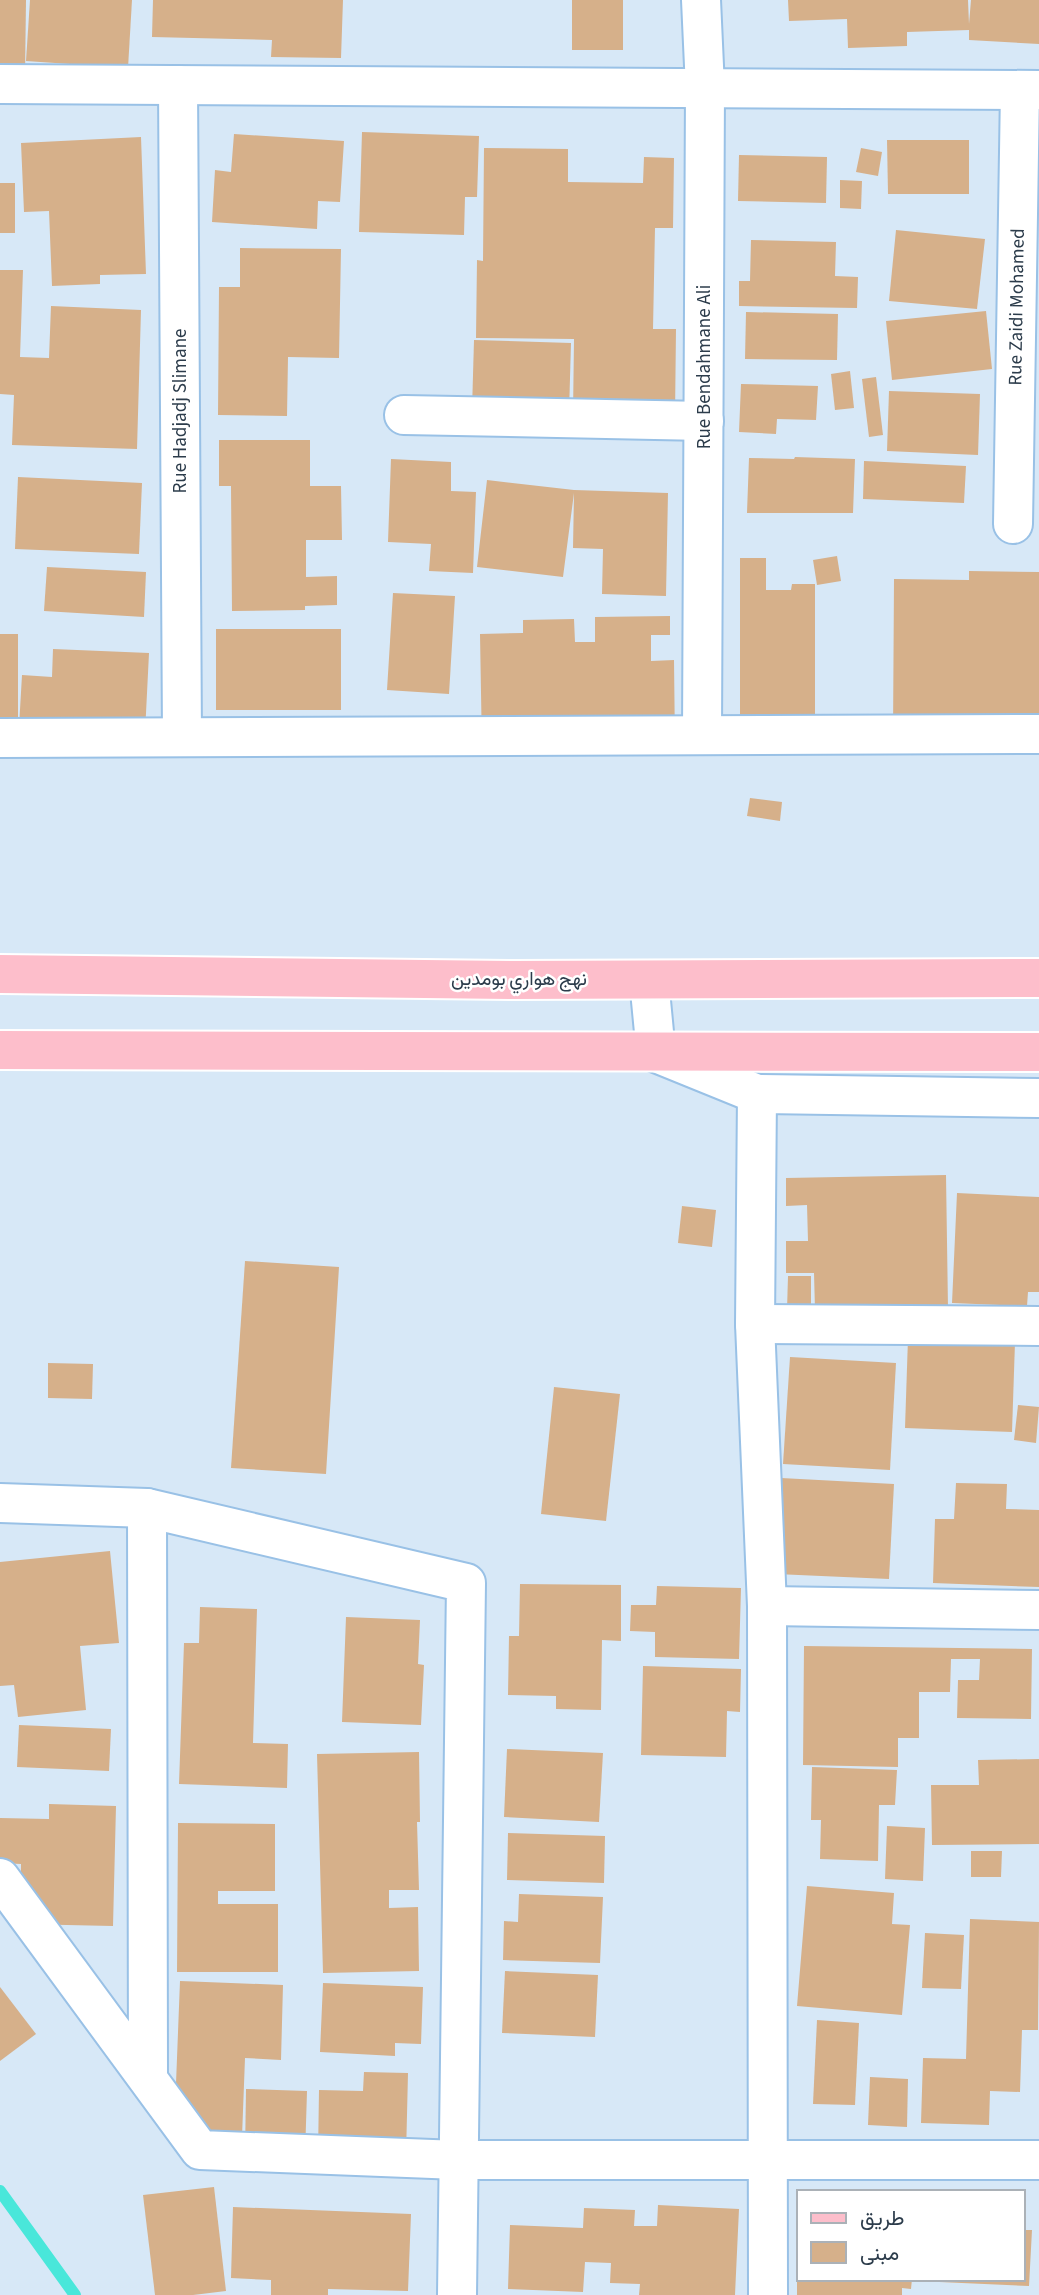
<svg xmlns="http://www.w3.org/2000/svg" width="1039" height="2295" viewBox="0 0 1039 2295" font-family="'Source Sans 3',Vazirmatn,sans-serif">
<rect width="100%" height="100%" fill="#d7e8f7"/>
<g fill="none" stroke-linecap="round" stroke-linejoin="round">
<polyline stroke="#49e7da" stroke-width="12" points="0,2191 75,2295"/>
</g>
<g fill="#d6b08a">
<polygon points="0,0 26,0 25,75 0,74"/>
<polygon points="30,0 132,0 128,68 26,61"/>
<polygon points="153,0 343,0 341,58 271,57 272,40 152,37"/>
<rect x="572" y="0" width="51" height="50"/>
<polygon points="788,0 968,0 969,24 971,0 1039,0 1039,44 969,40 969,30 907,32 907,46 848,48 847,19 789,21"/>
<polygon points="362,132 479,136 477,197 465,197 464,235 359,232"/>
<polygon points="234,134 344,141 340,202 318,201 317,229 212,222 215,170 231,172"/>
<polygon points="141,137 146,274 100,275 100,284 52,286 49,211 24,212 21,143"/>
<polygon points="887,140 969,140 969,194 888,194"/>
<polygon points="484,148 568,149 568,182 643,183 644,157 674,158 673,228 655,228 653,329 676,329 675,416 573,414 574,339 476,338 477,260 483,261"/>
<polygon points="861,148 882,152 878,176 856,172"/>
<polygon points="739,155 827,157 826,203 738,201"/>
<polygon points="840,180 862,181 861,209 840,208"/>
<rect x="0" y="183" width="15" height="50"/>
<polygon points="896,230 985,239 977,309 889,301"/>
<polygon points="751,240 836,242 835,276 858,277 857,308 739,306 739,281 750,281"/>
<polygon points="240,248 341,249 339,358 288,357 287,416 218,415 219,287 240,287"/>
<polygon points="0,270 23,270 20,357 49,358 51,306 141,310 137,449 12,445 14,395 0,394"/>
<polygon points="986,311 992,369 892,380 886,321"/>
<polygon points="746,312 838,314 837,360 745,359"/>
<polygon points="474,340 571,343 569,413 472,410"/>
<polygon points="850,371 854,408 835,410 831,374"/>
<polygon points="876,377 883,435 869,437 862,379"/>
<polygon points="741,384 818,386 816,420 777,419 776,434 739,432"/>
<polygon points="889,391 980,394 978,455 887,451"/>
<polygon points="219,440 310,440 310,486 341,486 342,540 306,540 306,577 337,576 337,605 305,606 305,610 232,611 231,486 219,486"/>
<polygon points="795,457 855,459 853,513 747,513 749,458 794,459"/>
<polygon points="391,459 451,462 451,491 476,492 473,573 429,571 431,544 388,542"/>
<polygon points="864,461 966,466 964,503 863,499"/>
<polygon points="18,477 142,483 139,554 15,549"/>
<polygon points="487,480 574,490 668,493 666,596 602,594 603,549 573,548 574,493 563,577 477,567"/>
<polygon points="837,556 841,581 817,585 813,560"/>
<polygon points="740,558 766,558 766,590 791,590 792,584 815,584 815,720 740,720"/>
<polygon points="47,567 146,572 144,617 44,611"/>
<polygon points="969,571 1039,572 1039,734 893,734 894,579 969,580"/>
<polygon points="393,593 455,596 449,694 387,690"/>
<polygon points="670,616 670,635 651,635 651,661 674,660 675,747 482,750 480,634 523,633 523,620 574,619 575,642 595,642 595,617"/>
<rect x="216" y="629" width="125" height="81"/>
<rect x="0" y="634" width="18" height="99"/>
<polygon points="53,649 149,653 145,733 19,727 22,675 52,677"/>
<polygon points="750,798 782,802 780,821 747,816"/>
<polygon points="946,1175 948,1308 815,1310 814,1273 786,1273 786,1241 808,1241 807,1205 786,1206 786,1178"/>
<polygon points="957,1193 1039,1197 1039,1292 1028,1292 1027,1306 952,1303"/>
<polygon points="682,1206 716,1210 712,1247 678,1243"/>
<polygon points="245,1261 339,1267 326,1474 231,1468"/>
<polygon points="788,1276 811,1276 811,1310 787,1310"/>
<polygon points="908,1338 1015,1342 1012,1432 905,1428"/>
<polygon points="790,1357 896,1363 890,1470 783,1464"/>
<polygon points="48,1363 93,1364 92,1399 48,1398"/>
<polygon points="554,1387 620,1394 606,1521 541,1514"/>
<polygon points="1018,1405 1039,1407 1036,1443 1014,1440"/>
<polygon points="781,1478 894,1484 889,1579 776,1574"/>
<polygon points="956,1483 1007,1484 1006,1509 1039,1510 1039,1587 933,1583 935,1519 954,1519"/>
<polygon points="110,1551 119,1643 80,1646 86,1710 18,1717 14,1685 0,1686 0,1562"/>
<polygon points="520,1584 621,1585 621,1641 602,1640 601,1710 556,1709 556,1696 508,1695 509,1636 519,1636"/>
<polygon points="657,1586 741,1588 739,1659 655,1657 655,1632 630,1631 631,1605 656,1605"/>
<polygon points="200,1607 257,1609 253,1743 288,1744 287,1788 179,1784 184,1643 199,1643"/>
<polygon points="346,1617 420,1620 418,1664 424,1665 421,1725 342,1722"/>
<polygon points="804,1646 1032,1649 1031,1719 957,1718 958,1680 979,1680 980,1659 951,1659 950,1692 919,1692 919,1738 898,1738 898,1767 803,1765"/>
<polygon points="643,1666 741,1669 740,1712 727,1711 726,1757 641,1755"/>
<polygon points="19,1725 111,1729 109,1771 17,1767"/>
<polygon points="507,1749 603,1753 599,1822 504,1817"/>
<polygon points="419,1752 420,1822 417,1822 419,1890 389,1890 389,1908 418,1907 419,1971 323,1973 317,1754"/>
<polygon points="1039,1759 1039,1844 932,1845 931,1785 979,1785 978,1760"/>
<polygon points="812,1767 897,1770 895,1805 879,1805 878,1861 820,1859 821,1820 811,1820"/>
<polygon points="49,1804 116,1806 113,1926 20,1924 21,1864 0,1863 0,1818 49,1819"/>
<polygon points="178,1823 275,1824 275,1891 218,1891 218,1904 278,1904 278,1972 177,1972"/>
<polygon points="887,1826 925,1828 923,1881 885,1879"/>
<polygon points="508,1833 605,1836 604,1883 507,1880"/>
<polygon points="971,1851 1002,1851 1001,1877 971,1877"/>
<polygon points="807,1886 894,1893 892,1924 910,1925 902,2015 797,2006"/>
<polygon points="519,1894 603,1897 600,1963 503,1960 504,1921 518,1922"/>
<polygon points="970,1919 1039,1922 1038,2030 1022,2030 1020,2092 990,2091 989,2125 921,2123 923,2058 966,2059"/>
<polygon points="925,1933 964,1935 961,1989 922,1988"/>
<polygon points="505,1971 598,1975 595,2037 502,2033"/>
<polygon points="180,1981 283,1985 281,2060 245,2058 242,2137 174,2135"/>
<polygon points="323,1983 423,1987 421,2044 395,2043 395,2056 320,2052"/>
<polygon points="0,1987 36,2034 0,2061"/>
<polygon points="817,2020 859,2023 855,2105 813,2104"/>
<polygon points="364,2072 408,2073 406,2156 318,2155 319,2090 363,2091"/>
<polygon points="870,2077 908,2079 907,2127 868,2125"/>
<polygon points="246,2089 307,2091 305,2155 245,2154"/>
<polygon points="214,2187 226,2291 193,2295 155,2295 143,2195"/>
<polygon points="658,2205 739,2209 735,2295 639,2295 640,2284 610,2283 611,2263 585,2262 583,2292 508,2289 510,2225 583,2228 584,2208 635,2210 634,2226 657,2226"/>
<polygon points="233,2207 411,2214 408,2291 328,2289 328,2295 271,2295 271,2280 231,2278"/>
<polygon points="1023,2230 1032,2230 1029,2286 917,2281 917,2279 1023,2279"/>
<polygon points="797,2279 912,2279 911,2289 902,2288 902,2295 797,2295"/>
</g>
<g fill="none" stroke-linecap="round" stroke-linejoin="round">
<g stroke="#99c1e6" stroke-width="42">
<g id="minor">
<polyline points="701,0 705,88 702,734"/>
<polyline points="0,84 1039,90"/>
<polyline points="178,85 182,737"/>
<polyline points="404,415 704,421"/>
<polyline points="1013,524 1020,90"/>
<polyline points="0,738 1039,734"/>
<polyline points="649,980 656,1053 757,1094"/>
<polyline points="755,1324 1039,1326"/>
<polyline points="0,1503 147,1508 466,1583 457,2295"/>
<polyline points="147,1508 148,2078"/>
<polyline points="767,1606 1039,1610"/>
<polyline points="0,1878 200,2150 458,2160 1039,2160"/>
<polyline points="768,2295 767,1606 755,1324 757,1094 1039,1098"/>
</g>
</g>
<g stroke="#fff" stroke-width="42">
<g id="major">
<polyline points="0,974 513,980 1039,978"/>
<path d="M0,1050c346,0 693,3 1039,2"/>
</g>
</g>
<use href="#minor" stroke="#fff" stroke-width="38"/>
<use href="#major" stroke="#fdbecb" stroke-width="38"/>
</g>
<g text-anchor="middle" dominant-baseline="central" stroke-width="5" stroke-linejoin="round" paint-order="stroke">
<g font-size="19" fill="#2c3c4b" stroke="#fff">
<text transform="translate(1017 307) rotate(-89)">Rue Zaidi Mohamed</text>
<text transform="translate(704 367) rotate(-90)">Rue Bendahmane Ali</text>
<text transform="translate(180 411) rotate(-90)">Rue Hadjadj Slimane</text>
<text x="519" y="979">نهج هواري بومدين</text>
</g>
</g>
<rect x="797" y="2190" width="228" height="91" fill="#ffffff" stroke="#abb1b7" stroke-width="2"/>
<rect x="811" y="2213" width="35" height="10" fill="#fdbecb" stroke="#abb1b7" stroke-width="2"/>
<text x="860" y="2225" font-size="21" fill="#2c3c4b">طريق</text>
<rect x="811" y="2242" width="35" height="21" fill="#d6b08a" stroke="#abb1b7" stroke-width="2"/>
<text x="860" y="2260" font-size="21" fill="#2c3c4b">مبنى</text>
</svg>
